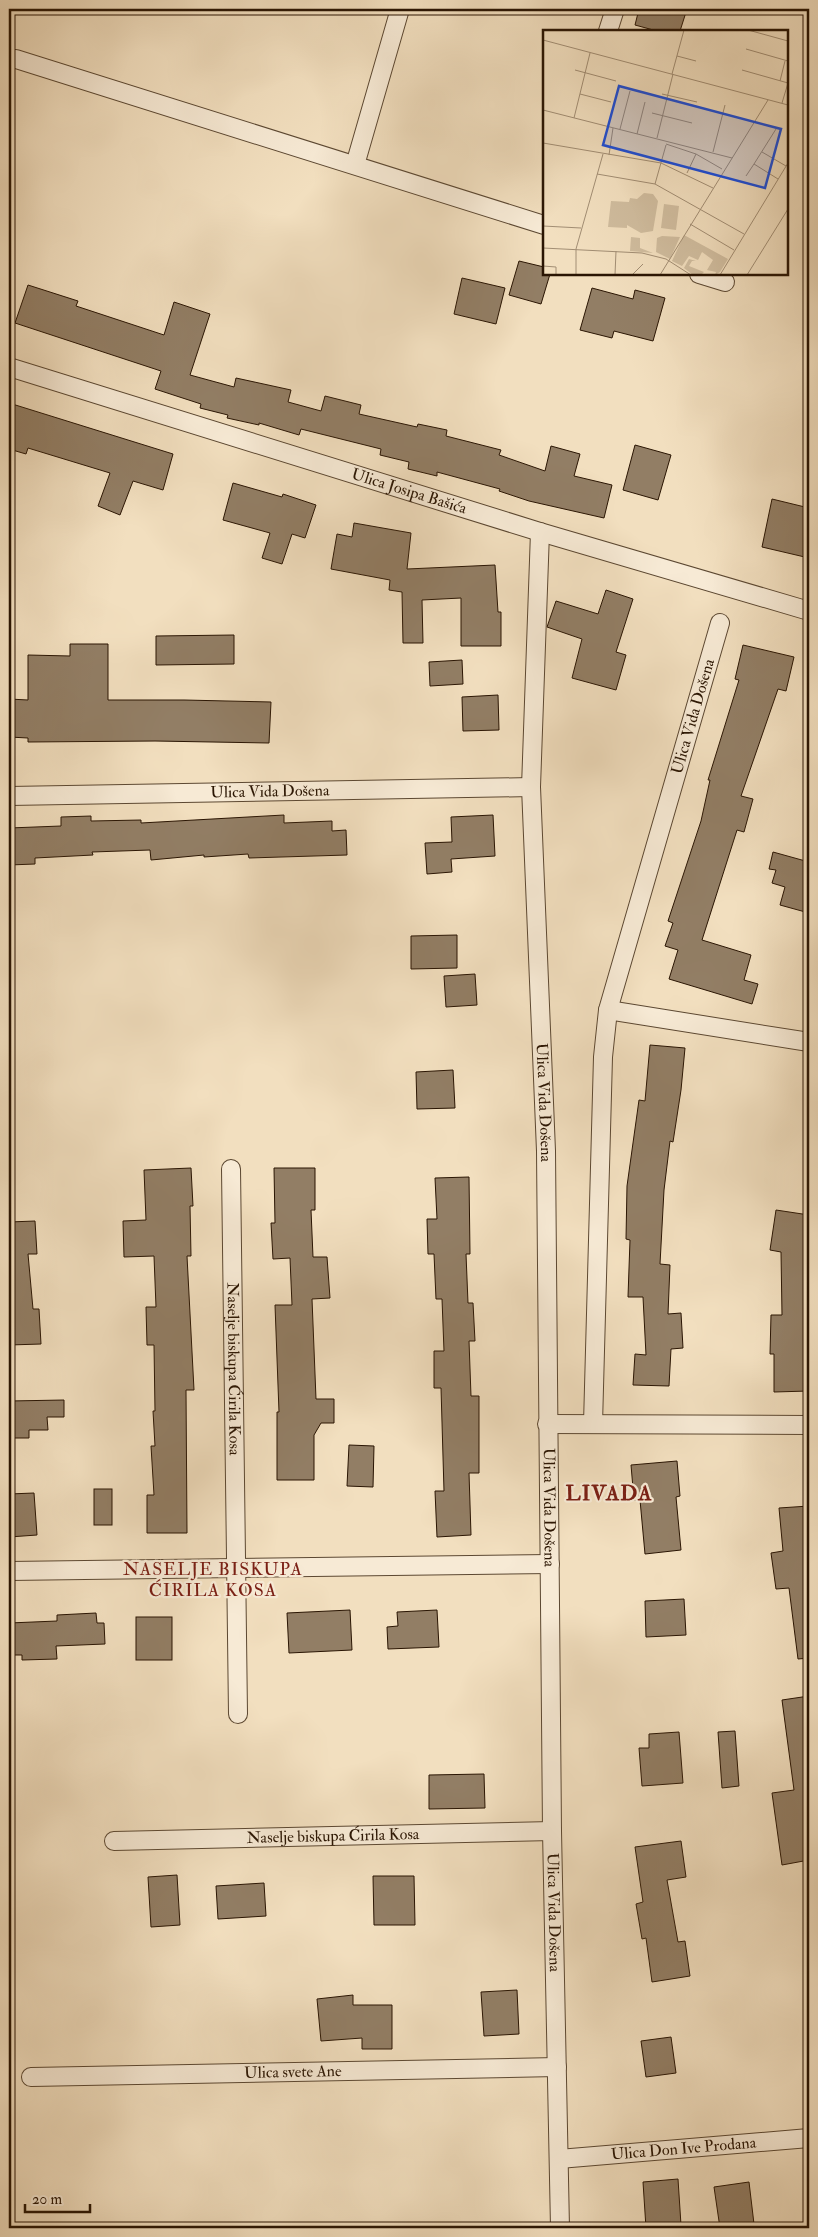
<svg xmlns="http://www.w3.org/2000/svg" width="818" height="2237" viewBox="0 0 818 2237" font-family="'IM FELL Double Pica',serif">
<rect width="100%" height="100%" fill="#f2dfbf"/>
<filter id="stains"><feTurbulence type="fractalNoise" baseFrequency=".004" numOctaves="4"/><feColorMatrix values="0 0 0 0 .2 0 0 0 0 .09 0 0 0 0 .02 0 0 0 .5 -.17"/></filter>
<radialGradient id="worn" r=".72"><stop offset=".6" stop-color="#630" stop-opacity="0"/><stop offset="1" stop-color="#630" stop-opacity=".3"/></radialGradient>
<g fill="#927e65" stroke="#2a1503">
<polygon points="639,9 687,9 680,31 657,31 635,25"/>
<polygon points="519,261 544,267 544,274 550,274 541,304 509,295"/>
<polygon points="462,278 505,288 496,324 454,314"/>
<polygon points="28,285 78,301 76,306 164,335 174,302 210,314 190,375 234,387 236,378 291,390 288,402 321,411 325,396 361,405 359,414 417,427 418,424 447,430 446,436 501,450 499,455 545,471 551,446 580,454 574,476 612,485 604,518 529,501 499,491 500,489 437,472 437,476 408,469 409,462 380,455 381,449 301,429 299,435 259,423 259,425 227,418 228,415 200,408 201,404 155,389 161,371 15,323"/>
<polygon points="592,288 633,299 635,290 665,298 653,341 614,331 612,338 580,330"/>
<polygon points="9,403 173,454 163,490 133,481 120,515 98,506 110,473 28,448 26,454 9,449"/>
<polygon points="635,445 671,455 658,500 623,490"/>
<polygon points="233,483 282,497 283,494 316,505 305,538 292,534 282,564 262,558 270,533 223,520"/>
<polygon points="772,499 809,508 809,558 762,547"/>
<polygon points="354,523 411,533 407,569 495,565 498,612 501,612 501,646 461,646 461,598 422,600 423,643 403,643 402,592 389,590 390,580 331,569 337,534 352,537"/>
<polygon points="606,590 633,599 616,652 626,655 616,690 572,678 582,639 547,627 556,601 598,614"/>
<polygon points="234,635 234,664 156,665 156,636"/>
<polygon points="70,644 108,644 108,700 184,700 271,702 269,743 155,741 28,742 28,738 9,737 9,699 28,700 28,655 70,656"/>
<polygon points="743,645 794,657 786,691 778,689 741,796 753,799 744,832 737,830 702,940 751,955 744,980 758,984 752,1004 669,979 678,950 665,946 673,923 668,921 701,821 710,780 708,780 739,680 735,679"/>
<polygon points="462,660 463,684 430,686 429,662"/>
<polygon points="498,695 499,730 463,731 462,697"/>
<polygon points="284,815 284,823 332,821 332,831 346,830 347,855 249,858 248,854 204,857 204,855 151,860 150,850 92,852 93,855 35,858 35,864 9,865 9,828 61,826 61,817 91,816 91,821 141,820 141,823"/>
<polygon points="493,815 495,856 451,859 452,872 427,874 425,843 452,842 451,817"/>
<polygon points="773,852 809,862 809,913 780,905 785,887 772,883 776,870 769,869"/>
<polygon points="457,935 457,968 411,969 411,936"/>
<polygon points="475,974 477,1005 446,1007 444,976"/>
<polygon points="650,1045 685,1048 681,1090 673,1142 670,1141 664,1190 660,1264 670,1265 668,1314 681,1313 683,1348 671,1349 669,1386 633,1385 635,1354 646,1355 643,1297 628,1297 630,1240 626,1239 627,1186 639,1100 645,1101"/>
<polygon points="453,1070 455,1108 417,1109 416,1072"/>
<polygon points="191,1168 193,1206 190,1206 191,1256 187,1256 194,1390 186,1390 187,1533 147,1533 147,1495 154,1495 151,1446 155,1446 153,1411 155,1411 154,1345 147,1345 146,1307 156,1307 154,1256 124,1257 123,1221 146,1220 144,1170"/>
<polygon points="274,1168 315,1168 315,1210 311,1210 313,1257 327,1257 330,1298 312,1299 316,1399 334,1399 334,1423 321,1423 314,1435 314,1480 277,1480 277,1412 279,1412 275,1305 292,1305 290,1258 273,1259 271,1223 275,1223"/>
<polygon points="469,1177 470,1254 466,1254 468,1303 473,1303 475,1341 469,1341 471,1396 479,1396 479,1473 469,1473 471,1535 437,1537 435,1491 444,1491 441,1388 434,1388 434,1351 444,1351 442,1299 436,1299 434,1254 428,1254 427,1219 437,1219 435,1178"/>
<polygon points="776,1210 809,1215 809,1391 774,1392 774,1354 770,1354 771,1315 782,1315 781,1252 770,1250"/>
<polygon points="35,1221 37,1254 28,1254 33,1309 39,1309 41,1344 9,1345 9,1222"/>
<polygon points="64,1400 64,1417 47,1417 48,1430 29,1430 29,1438 9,1438 9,1401"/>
<polygon points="349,1445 374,1446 373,1487 347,1486"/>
<polygon points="677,1461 680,1496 676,1497 681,1550 645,1554 640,1500 634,1500 631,1465"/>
<rect x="94" y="1489" width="18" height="36"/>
<polygon points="34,1493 37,1535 9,1537 9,1494"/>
<polygon points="809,1506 809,1658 798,1659 789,1588 776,1589 771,1553 783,1551 779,1508"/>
<polygon points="684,1599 686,1635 646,1637 645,1601"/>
<polygon points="350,1610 352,1650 289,1653 287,1613"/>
<polygon points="437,1610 439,1647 388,1649 387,1627 398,1626 397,1612"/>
<polygon points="96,1613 97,1623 104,1623 105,1644 56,1646 57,1659 22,1660 22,1655 9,1655 9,1623 57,1621 57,1615"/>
<rect x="136" y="1617" width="36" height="43"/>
<polygon points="809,1696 809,1819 805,1819 809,1840 809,1860 782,1865 772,1793 794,1790 782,1700"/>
<polygon points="735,1731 739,1786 722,1788 718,1732"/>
<polygon points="679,1732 683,1783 642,1786 639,1748 649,1748 649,1734"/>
<polygon points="484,1774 485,1808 429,1809 429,1775"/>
<polygon points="681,1841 686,1877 667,1880 678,1942 685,1941 690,1976 652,1982 646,1938 642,1939 636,1904 643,1902 635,1847"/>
<polygon points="177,1875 180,1925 151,1927 148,1877"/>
<polygon points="373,1876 414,1876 415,1925 374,1925"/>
<polygon points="264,1883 266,1916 218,1919 216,1886"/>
<polygon points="517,1990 519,2034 484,2036 481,1992"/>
<polygon points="353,1995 353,2005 392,2005 392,2049 362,2049 362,2038 321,2041 317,1999"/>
<polygon points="671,2037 676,2073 646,2077 641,2041"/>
<polygon points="678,2179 681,2225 646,2228 643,2182"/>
<polygon points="749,2182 754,2224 720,2228 714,2187"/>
</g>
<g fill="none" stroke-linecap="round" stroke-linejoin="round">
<g stroke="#5c4832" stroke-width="20">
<g id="street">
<polyline points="608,31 615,9"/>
<polyline points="16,59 544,225"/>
<polyline points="355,165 400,9"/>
<polyline points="699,274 725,282"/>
<path id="s1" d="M9,367l531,165 269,79"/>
<path id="s2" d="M540,532l-9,255 15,364 6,680 8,397"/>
<path id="s3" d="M9,796l522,-9"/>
<polyline points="608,1010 809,1042"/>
<path id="s4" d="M231,1169l7,545"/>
<polyline points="547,1424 809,1425"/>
<path id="s5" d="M593,1424l10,-367 5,-47 112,-387"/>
<polyline points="9,1571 550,1564"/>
<path id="s6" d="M114,1841l438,-10"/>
<path id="s7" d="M31,2077l526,-10"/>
<path id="s8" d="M559,2159l250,-21"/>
</g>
</g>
<use href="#street" stroke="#f7ead5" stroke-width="18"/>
</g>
<g text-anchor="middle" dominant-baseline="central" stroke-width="4.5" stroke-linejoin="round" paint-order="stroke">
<g font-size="16" fill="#2a1503" stroke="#f7ead5">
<text stroke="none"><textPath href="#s1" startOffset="419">Ulica Josipa Bašića</textPath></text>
<text stroke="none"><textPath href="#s5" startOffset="720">Ulica Vida Došena</textPath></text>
<text stroke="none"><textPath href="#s3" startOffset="261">Ulica Vida Došena</textPath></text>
<text stroke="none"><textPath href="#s2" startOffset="571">Ulica Vida Došena</textPath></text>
<text stroke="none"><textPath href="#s4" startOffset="200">Naselje biskupa Ćirila Kosa</textPath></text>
<text stroke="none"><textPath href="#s2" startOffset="976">Ulica Vida Došena</textPath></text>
<text stroke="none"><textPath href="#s6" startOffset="219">Naselje biskupa Ćirila Kosa</textPath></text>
<text stroke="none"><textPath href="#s2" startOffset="1381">Ulica Vida Došena</textPath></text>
<text stroke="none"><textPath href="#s7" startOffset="262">Ulica svete Ane</textPath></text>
<text stroke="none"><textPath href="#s8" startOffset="125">Ulica Don Ive Prodana</textPath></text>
</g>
<g font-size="18" letter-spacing="1" fill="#7a1f14" stroke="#f7ead5">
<text x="213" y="1569">NASELJE BISKUPA<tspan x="213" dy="21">ĆIRILA KOSA</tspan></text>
</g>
<g font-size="21" font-weight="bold" letter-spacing="1" fill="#7a1f14" stroke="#f7ead5">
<text x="609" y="1493">LIVADA</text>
</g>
</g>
<g transform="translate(543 30)">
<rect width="245" height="245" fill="#f2dfbf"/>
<path d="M101,163l9,1 5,7 -5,30 -12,2 -14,-8v3l-19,-1 3,-26 18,1 1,-4 7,1zM121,174l15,2 -3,24 -15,-2zM141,205l44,24 -8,13 -5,3 1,-3 -9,-2 6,-10 -11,-8 -4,8 -9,-4 -7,10 -10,-5zM119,206l18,1 -10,22 -14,-7 1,-14zM88,207l9,1v10l13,5 -23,-2zM146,229l7,2h-4l-3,5 15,6 -3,3h-8l-9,-7z" fill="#d0bd9f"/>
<path fill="none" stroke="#a28e74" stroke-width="1" d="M205,0l40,11M0,10l245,65M203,19l42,12M134,26l19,5M32,40l41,11M199,40l46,13M129,44l12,-44M237,51l5,-20M37,64l31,8M119,64l35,8M239,73l6,-20M0,80l189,48M109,83l40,10M31,88l16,-65M77,99l10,-38M94,104l8,-32M114,108l16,-64M0,113l118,20 52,25M123,114l30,10 26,15M170,122l12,-47M219,122l24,14M66,125l4,-27M211,134l22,-35M144,143l9,-19M54,144l58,10 89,50M203,146l8,-12 24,15M112,154l11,-39M147,194l44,26M0,196l38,2M0,218l99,5 24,6 25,16M0,236l13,1v8M33,245v-26l27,-95M72,245l1,-24M89,245l11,-11M117,245l108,-175M177,245l68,-112M204,245l41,-66"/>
<path fill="#1d4ed8" fill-opacity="0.15" stroke="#1d4ed8" stroke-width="2.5" d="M76,56l162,43 -16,59 -162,-43z"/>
<rect width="245" height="245" fill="none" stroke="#2a1503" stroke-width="2.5"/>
</g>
<rect width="818" height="2237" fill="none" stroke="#f2dfbf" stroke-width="30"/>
<rect x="10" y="10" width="798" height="2217" fill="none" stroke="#2a1503" stroke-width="2.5"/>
<rect x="15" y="15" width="788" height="2207" fill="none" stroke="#2a1503"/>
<path d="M25 2204v8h65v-8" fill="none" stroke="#2a1503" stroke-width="2.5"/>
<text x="32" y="2204" font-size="15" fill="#2a1503" stroke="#f7ead5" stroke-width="4" paint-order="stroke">20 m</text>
<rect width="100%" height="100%" filter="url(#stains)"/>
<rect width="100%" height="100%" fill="url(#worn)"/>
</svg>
